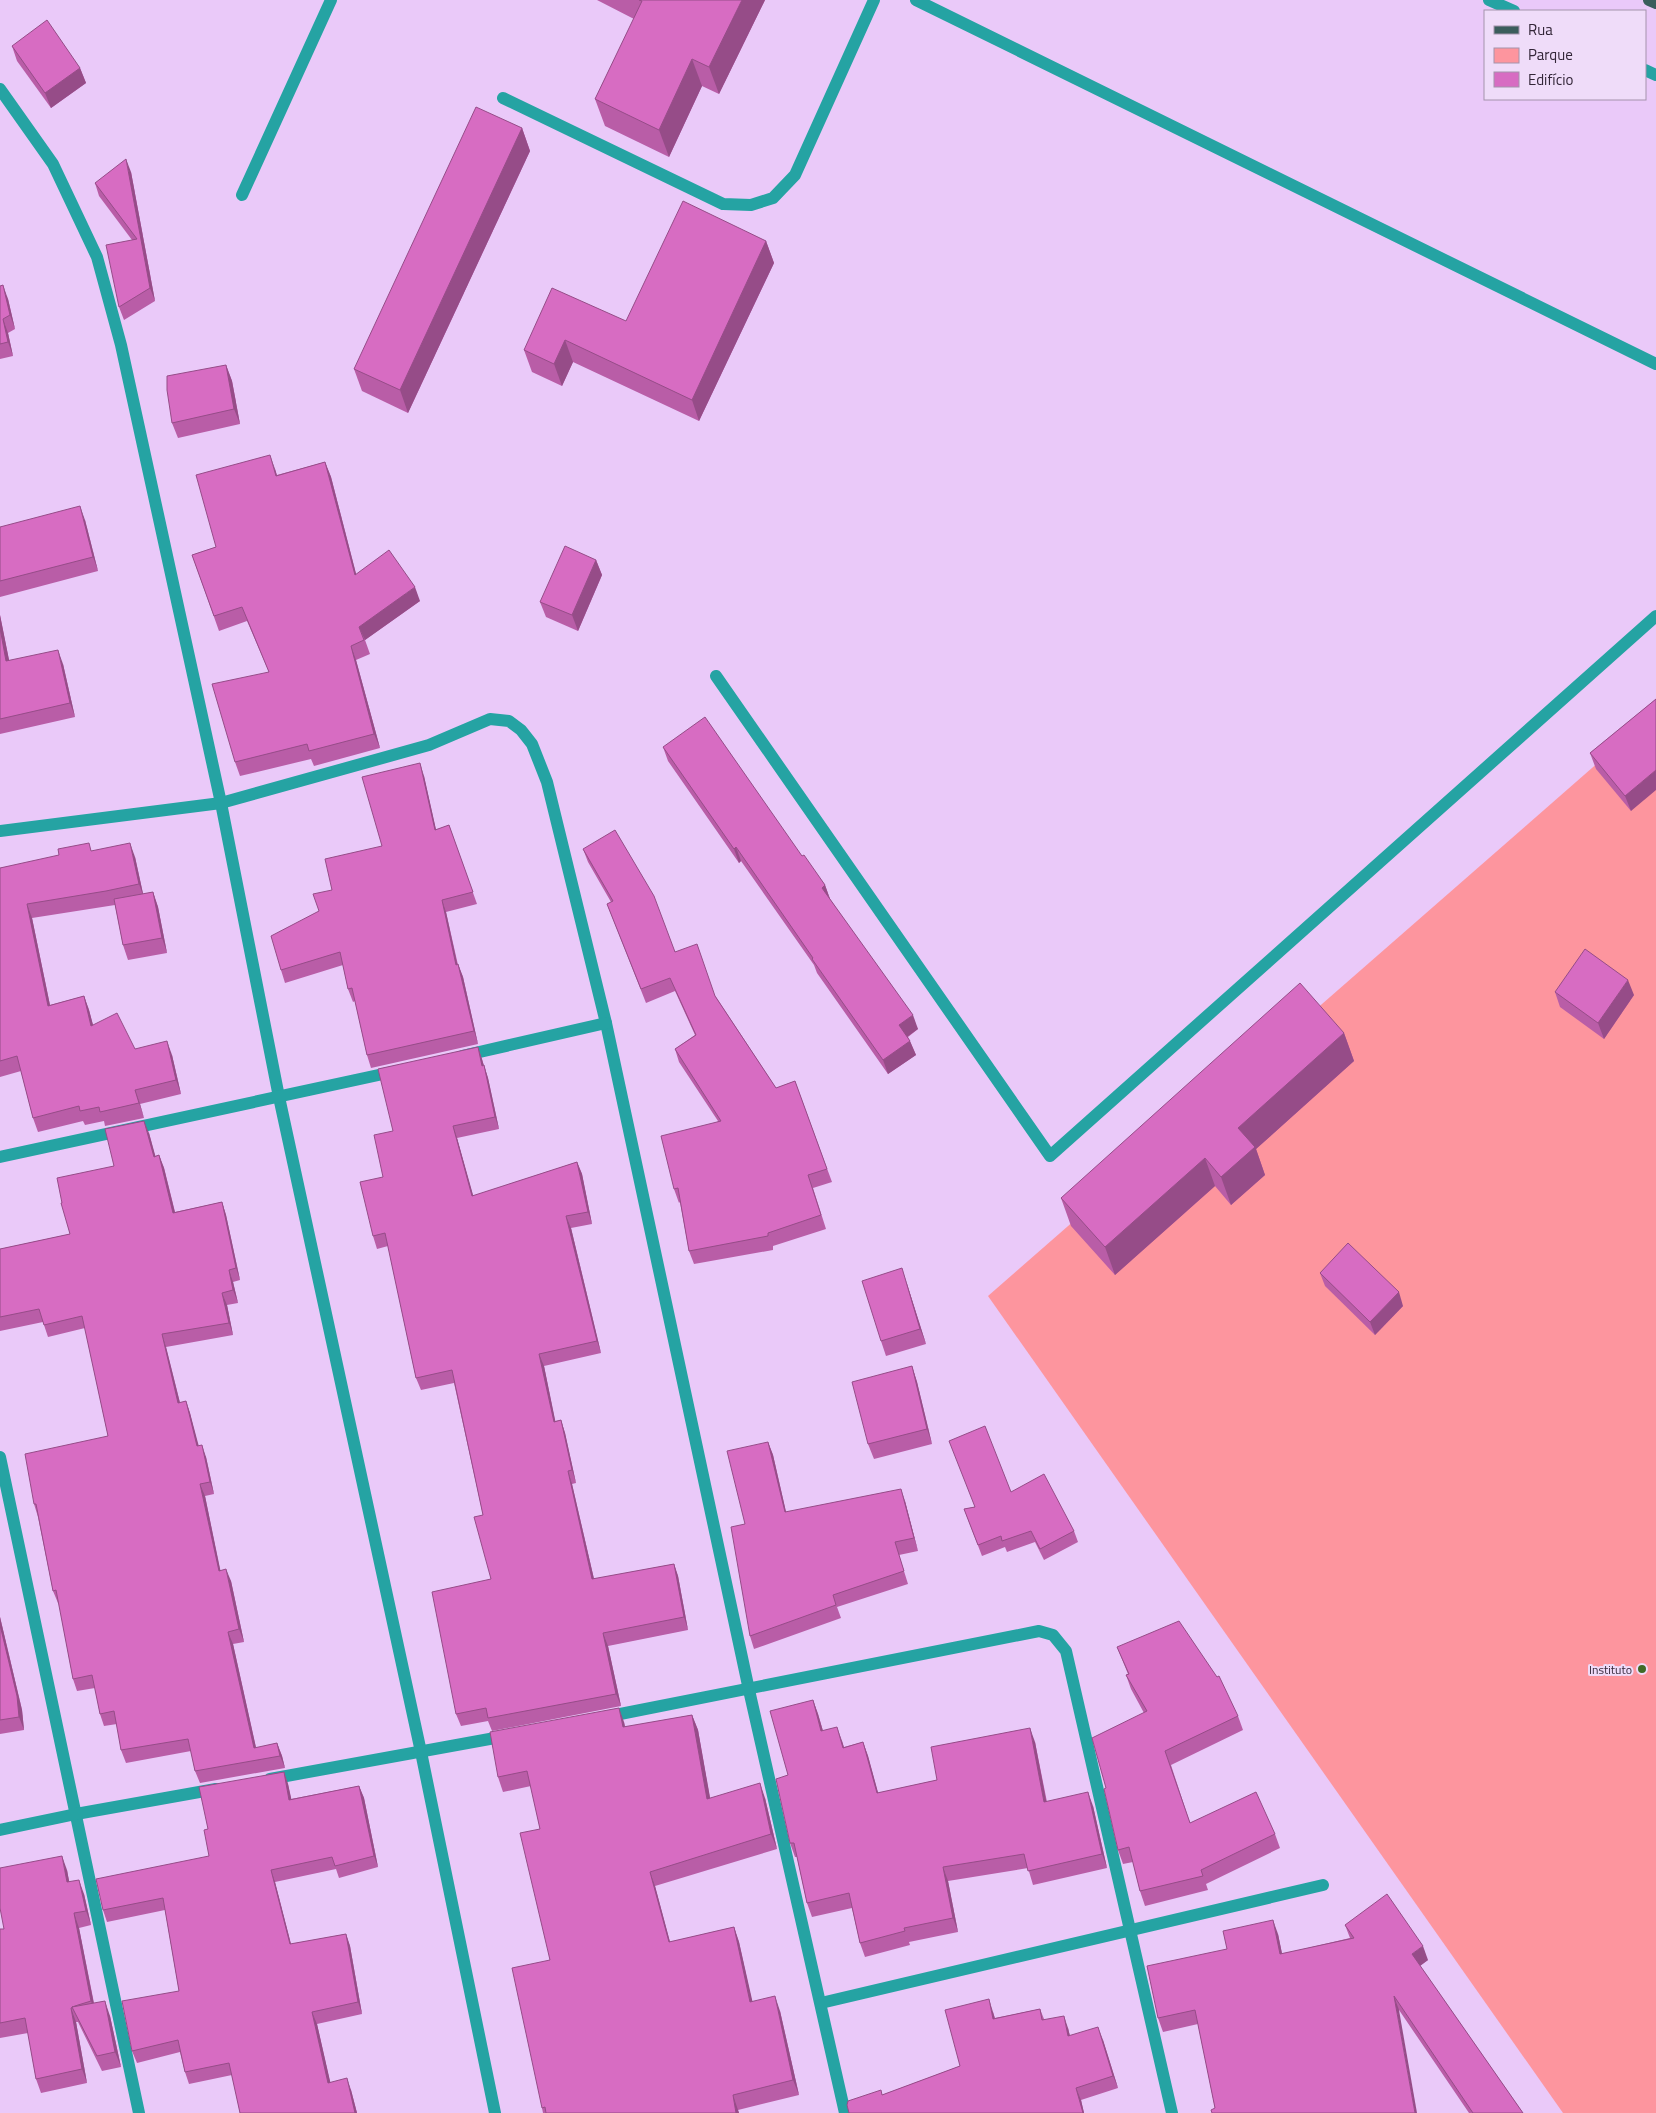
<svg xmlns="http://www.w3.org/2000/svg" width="1656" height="2113" viewBox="0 0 1656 2113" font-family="'Titillium Web',sans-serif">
<rect width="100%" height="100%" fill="#eac9f9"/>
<polygon fill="#fd959e" points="1656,712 1656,2113 1563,2113 988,1296"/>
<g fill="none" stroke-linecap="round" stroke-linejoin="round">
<g stroke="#25a3a3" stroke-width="12">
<polyline points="916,0 1656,364"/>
<polyline points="503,98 723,204 751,205 773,198 795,175 874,0"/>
<polyline points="242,195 331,0"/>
</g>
<g stroke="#25a3a3" stroke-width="12">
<polyline points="1489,0 1514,11"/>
<polyline points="1645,70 1656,75"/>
<polyline points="0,89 53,164 97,257 121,345 221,803 279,1097 421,1752 495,2113"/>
<polyline points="716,676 1050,1156 1656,616"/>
<polyline points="0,831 221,803 429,745 490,719 509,721 521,730 532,744 547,782 606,1023 749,1690 845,2113"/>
<polyline points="462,1056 606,1023"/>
<polyline points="0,1157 397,1071"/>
<polyline points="0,1457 139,2113"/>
<polyline points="605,1717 1039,1631 1053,1635 1066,1651 1172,2113"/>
<polyline points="270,1779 506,1736"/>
<polyline points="0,1830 76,1814 216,1789"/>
<polyline points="821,2003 1323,1885"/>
</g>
<polyline stroke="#3b5d5c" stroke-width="12" points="1649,0 1656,3"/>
</g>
<g fill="#b95da7">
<polygon points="597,0 765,0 719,94 702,86 669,157 605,126 595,99 634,19"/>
<polygon points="12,46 80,68 86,83 51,108 17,61"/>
<polygon points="522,128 530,151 408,413 362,391 354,369"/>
<polygon points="131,172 155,301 124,320 119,307 132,240 99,196 95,183"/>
<polygon points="766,241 774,263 699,421 573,362 562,386 532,372 524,350 626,321"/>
<polygon points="0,286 8,299 15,329 8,333 13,356 0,359"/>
<polygon points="226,365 232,381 240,424 178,438 172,423"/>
<polygon points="325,462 331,477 356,574 420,601 365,640 370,654 356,660 380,748 314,766 311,759 240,776 235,762 269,672 247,621 219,631 192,555 216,547 275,469 277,475"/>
<polygon points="85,520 98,571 0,597 0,527"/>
<polygon points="596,560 602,575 578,631 546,617 540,602"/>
<polygon points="0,615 9,660 63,664 75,717 0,734"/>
<polygon points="1656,699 1631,811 1596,769 1590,753"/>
<polygon points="663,747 802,856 825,885 830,899 918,1029 908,1037 916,1055 888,1074 817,973 814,965 741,861 739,863 668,761"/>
<polygon points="424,776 436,830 449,825 477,904 446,912 458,965 458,964 463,977 478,1044 371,1068 367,1055 355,1001 353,1002 348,989 343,965 285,983 281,970 319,911 332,890 382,846"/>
<polygon points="583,849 716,997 776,1088 795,1081 832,1182 813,1188 826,1229 773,1246 773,1250 694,1264 689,1251 680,1202 679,1203 674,1189 718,1121 679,1062 675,1049 695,1035 675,991 646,1003 607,904 611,902 588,862"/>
<polygon points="92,851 135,857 143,894 153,892 158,907 167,953 128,960 123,945 115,905 32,918 50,1005 84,996 89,1010 93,1025 135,1049 172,1055 181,1094 140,1104 144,1118 105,1126 104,1121 85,1125 83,1121 38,1132 33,1118 21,1071 0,1077 0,868"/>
<polygon points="1555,992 1634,995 1604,1039 1560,1007"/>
<polygon points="1344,1033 1354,1061 1256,1149 1265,1175 1231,1205 1215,1186 1115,1275 1071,1226 1061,1198"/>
<polygon points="478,1047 488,1078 499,1129 457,1138 473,1196 577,1162 582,1174 592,1224 571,1228 601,1353 544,1366 555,1421 561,1420 565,1433 576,1483 572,1484 594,1579 674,1564 678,1576 688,1630 608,1646 621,1706 492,1731 488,1721 461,1726 456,1714 491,1579 483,1515 454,1383 421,1390 416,1378 388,1246 377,1249 373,1236 383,1177 393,1131"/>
<polygon points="149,1133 155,1156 159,1155 164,1168 175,1212 222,1202 226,1215 240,1280 233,1282 238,1303 227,1305 233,1335 166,1347 180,1403 186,1401 190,1413 198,1446 206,1457 214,1494 205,1496 220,1570 231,1581 244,1642 233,1644 256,1748 277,1743 282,1756 285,1768 200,1783 195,1771 191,1751 126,1763 121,1750 117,1724 104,1726 100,1714 95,1688 77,1691 73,1679 59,1603 58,1603 53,1591 38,1517 34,1504 108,1436 85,1328 48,1337 43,1322 0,1331 0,1249 70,1234 62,1203 114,1166"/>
<polygon points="1320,1273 1403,1306 1375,1335 1325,1286"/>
<polygon points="907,1284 926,1344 886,1356 881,1341"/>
<polygon points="912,1366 917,1382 932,1444 874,1459 868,1444"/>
<polygon points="768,1442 773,1455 786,1512 905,1501 918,1551 899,1555 908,1584 837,1607 841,1618 754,1649 750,1636 745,1524"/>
<polygon points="1011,1492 1074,1531 1078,1542 1044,1560 1035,1542 1007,1552 1005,1547 982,1556 964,1509 974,1507"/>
<polygon points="0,1617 22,1710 24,1730 0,1734"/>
<polygon points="1117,1647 1238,1716 1243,1730 1171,1765 1190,1823 1275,1834 1280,1848 1206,1884 1208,1890 1145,1906 1140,1891 1133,1862 1123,1864 1118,1850 1106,1788 1144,1713 1131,1689 1126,1675 1128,1674"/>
<polygon points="813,1700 818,1714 823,1731 842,1741 844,1747 863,1742 868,1756 878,1793 937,1780 1035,1742 1047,1802 1093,1806 1107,1868 1033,1885 1028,1868 948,1881 958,1932 909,1942 910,1945 865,1957 860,1943 852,1908 812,1917 807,1903 797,1857 795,1857 790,1843 788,1775"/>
<polygon points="692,1715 698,1730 710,1799 765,1798 777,1849 655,1886 670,1942 734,1927 739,1942 752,2002 780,2011 799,2095 738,2110 739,2113 543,2113 542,2108 550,1960 540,1829 531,1786 503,1792 498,1777 624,1722 625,1727"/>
<polygon points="284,1772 288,1784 291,1799 359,1786 364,1798 378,1867 339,1878 336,1869 275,1882 291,1944 346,1934 350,1946 362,2014 317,2024 330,2082 351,2090 357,2113 240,2113 232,2075 189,2084 185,2072 180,2052 137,2063 132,2051 179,1991 165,1910 107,1922 103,1910 209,1856 208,1829"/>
<polygon points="67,1870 69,1882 84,1894 91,1925 79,1928 94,2003 110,2016 121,2067 102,2071 78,2022 76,2022 87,2083 41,2093 36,2079 28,2033 0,2038 0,1929 4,1929"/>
<polygon points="1345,1925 1428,1960 1420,1966 1523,2113 1469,2113 1399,2010 1215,2108 1198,2024 1163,2032 1158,2018 1227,1949 1278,1934 1282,1954 1350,1938"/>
<polygon points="1040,2009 1044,2019 1068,2028 1070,2036 1103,2040 1118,2088 1081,2100 1084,2113 849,2113 882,2095 960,2066 993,2012 995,2018"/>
</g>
<g fill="#964c88">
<polygon points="742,0 765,0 719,94 709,67"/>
<polygon points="692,59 702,86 669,157 659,130"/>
<polygon points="80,68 86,83 51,108 45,93"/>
<polygon points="522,128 530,151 408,413 400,390"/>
<polygon points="126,159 131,172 155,301 150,288"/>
<polygon points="766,241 774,263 699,421 692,400"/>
<polygon points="3,285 8,299 15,329 10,315"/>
<polygon points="3,319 8,333 13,356 8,342"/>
<polygon points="565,340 573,362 562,386 554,364"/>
<polygon points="226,365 232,381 240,424 234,409"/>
<polygon points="270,455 275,469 281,490 276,476"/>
<polygon points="325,462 331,477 360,589 355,575"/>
<polygon points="80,506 85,520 98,571 93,557"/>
<polygon points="596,560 602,575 578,631 572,615"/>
<polygon points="415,587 420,601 365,640 359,627"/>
<polygon points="0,615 12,675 6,661 0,628"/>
<polygon points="351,646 356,660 380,748 374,734"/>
<polygon points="58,650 63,664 75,717 70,703"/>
<polygon points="420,763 424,776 439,843 435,830"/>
<polygon points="1656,770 1656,790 1631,811 1625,796"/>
<polygon points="130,843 135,857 144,898 139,884"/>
<polygon points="736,847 741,861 739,863 734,849"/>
<polygon points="825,885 830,899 822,888"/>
<polygon points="153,892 158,907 167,953 162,938"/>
<polygon points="442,900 446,912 460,977 456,965"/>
<polygon points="27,904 32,918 53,1020 48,1006"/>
<polygon points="458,964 463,977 478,1044 474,1031"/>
<polygon points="1628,980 1634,995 1604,1039 1598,1023"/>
<polygon points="84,996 89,1010 97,1040 91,1026"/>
<polygon points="913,1015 918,1029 904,1039 899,1025"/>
<polygon points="1344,1033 1354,1061 1256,1149 1265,1175 1231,1205 1221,1177 1238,1128"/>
<polygon points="167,1041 172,1055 181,1094 176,1080"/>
<polygon points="910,1041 916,1055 888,1074 883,1060"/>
<polygon points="478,1047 482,1059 487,1078 482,1066"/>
<polygon points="484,1065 488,1078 499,1129 495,1117"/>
<polygon points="135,1090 140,1104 144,1118 139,1103"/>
<polygon points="144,1121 149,1133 159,1169 154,1157"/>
<polygon points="453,1126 457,1138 477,1209 472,1196"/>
<polygon points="159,1155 164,1168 178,1225 173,1213"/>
<polygon points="1205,1158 1215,1186 1115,1275 1105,1247"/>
<polygon points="577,1162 582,1174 592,1224 588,1212"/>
<polygon points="222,1202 226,1215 240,1280 236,1268"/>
<polygon points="566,1216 571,1228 601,1353 597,1341"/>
<polygon points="902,1268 907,1284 926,1344 920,1329"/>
<polygon points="229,1270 233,1282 238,1303 233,1290"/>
<polygon points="1399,1292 1403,1306 1375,1335 1370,1322"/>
<polygon points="222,1293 227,1305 233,1335 229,1323"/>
<polygon points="162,1334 166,1347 183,1415 178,1403"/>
<polygon points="539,1354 544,1366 558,1434 554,1422"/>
<polygon points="912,1366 917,1382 932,1444 927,1429"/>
<polygon points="186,1401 190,1413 202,1458 197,1446"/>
<polygon points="561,1420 565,1433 576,1483 572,1470"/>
<polygon points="768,1442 773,1455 789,1525 785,1512"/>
<polygon points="202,1445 206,1457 214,1494 210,1482"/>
<polygon points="568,1471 572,1484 597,1592 592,1579"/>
<polygon points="200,1484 205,1496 223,1583 219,1571"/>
<polygon points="901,1489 905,1501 918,1551 914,1538"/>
<polygon points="674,1564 678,1576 688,1630 684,1617"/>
<polygon points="226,1569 231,1581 244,1642 239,1629"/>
<polygon points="0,1617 22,1710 24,1730 19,1717 0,1625"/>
<polygon points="228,1632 233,1644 259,1761 254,1748"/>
<polygon points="603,1633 608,1646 621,1706 616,1694"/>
<polygon points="813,1700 818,1714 827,1745 821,1731"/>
<polygon points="619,1708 624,1722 628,1742 623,1727"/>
<polygon points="692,1715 698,1730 713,1814 707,1799"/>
<polygon points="837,1727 842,1741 848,1762 843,1748"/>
<polygon points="1030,1728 1035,1742 1049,1816 1044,1802"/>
<polygon points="863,1742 868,1756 882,1807 877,1793"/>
<polygon points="277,1743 282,1756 285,1768 280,1756"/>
<polygon points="284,1772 288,1784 294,1811 289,1800"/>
<polygon points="760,1783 765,1798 777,1849 771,1834"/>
<polygon points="359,1786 364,1798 378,1867 374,1856"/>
<polygon points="1088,1792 1093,1806 1107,1868 1102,1854"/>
<polygon points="62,1856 67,1870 72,1896 67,1882"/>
<polygon points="943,1867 948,1881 958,1932 953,1918"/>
<polygon points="271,1870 275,1882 294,1956 290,1944"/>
<polygon points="650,1872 655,1886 674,1957 669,1942"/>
<polygon points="79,1880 84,1894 91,1925 86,1911"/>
<polygon points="74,1913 79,1928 96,2015 91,2001"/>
<polygon points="1273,1920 1278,1934 1285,1968 1280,1954"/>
<polygon points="734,1927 739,1942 756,2017 750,2002"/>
<polygon points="346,1934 350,1946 362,2014 358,2002"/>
<polygon points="1423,1946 1428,1960 1417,1968 1412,1954"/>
<polygon points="775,1996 780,2011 799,2095 793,2080"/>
<polygon points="1394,1996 1399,2010 1417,2113 1415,2113"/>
<polygon points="989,1999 993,2012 998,2031 993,2019"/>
<polygon points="105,2001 110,2016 121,2067 115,2052"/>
<polygon points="71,2008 76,2022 87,2083 82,2069"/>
<polygon points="312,2012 317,2024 333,2094 328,2083"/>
<polygon points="1064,2016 1068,2028 1073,2049 1068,2036"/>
<polygon points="1098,2027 1103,2040 1118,2088 1113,2076"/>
<polygon points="347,2078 351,2090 357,2113 355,2113"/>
<polygon points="1076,2088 1081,2100 1084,2113 1083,2113"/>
<polygon points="733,2095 739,2113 736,2113"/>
</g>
<g fill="#d76cc2" stroke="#964c88">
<polygon points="639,0 742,0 709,67 692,59 659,130 595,99 642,1"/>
<polygon points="47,20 80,68 45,93 12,46"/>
<polygon points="476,107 522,128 400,390 354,369"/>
<polygon points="126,159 150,288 119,307 106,245 137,239 95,183"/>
<polygon points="683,201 766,241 692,400 565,340 554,364 524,350 552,288 626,321"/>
<polygon points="3,285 10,315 3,319 8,342 0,344 0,286"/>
<polygon points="226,365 234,409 172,423 167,390 167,376"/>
<polygon points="270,455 276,476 325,462 355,575 389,550 415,587 359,627 364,640 351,646 374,734 309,751 307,744 235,762 212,684 269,672 242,607 214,616 192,555 216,547 196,475"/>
<polygon points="80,506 93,557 0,581 0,527"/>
<polygon points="565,546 596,560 572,615 540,602"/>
<polygon points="0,628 6,661 58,650 70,703 0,719"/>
<polygon points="1656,699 1656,770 1625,796 1590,753"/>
<polygon points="705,717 802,856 804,855 825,885 822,888 913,1015 899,1025 910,1041 883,1060 812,959 813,958 736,847 734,849 663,747"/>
<polygon points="420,763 435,830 449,825 473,892 442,900 456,965 458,964 474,1031 367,1055 352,988 348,989 340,952 281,970 271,936 319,911 313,894 332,890 325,859 382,846 362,777"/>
<polygon points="615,830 654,896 675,952 697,944 715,996 776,1088 795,1081 827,1169 808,1175 821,1215 768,1233 768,1236 689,1251 678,1188 674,1189 661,1136 721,1121 675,1049 696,1035 670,978 641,989 607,904 613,901 583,849"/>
<polygon points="89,843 91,851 130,843 139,884 106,891 27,904 48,1006 84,996 91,1026 117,1013 135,1049 167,1041 176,1080 135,1090 139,1103 100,1112 99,1107 80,1111 79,1106 33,1118 17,1056 0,1061 0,868 59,855 58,849"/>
<polygon points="153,892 162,938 123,945 114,899"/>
<polygon points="1585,949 1628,980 1598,1023 1555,992"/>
<polygon points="1300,983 1344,1033 1238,1128 1255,1147 1221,1177 1205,1158 1105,1247 1061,1198"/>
<polygon points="478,1047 482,1066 484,1065 495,1117 453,1126 472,1196 577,1162 588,1212 566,1216 597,1341 539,1354 554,1422 561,1420 572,1470 568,1471 592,1579 674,1564 684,1617 603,1633 616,1694 488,1718 486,1708 456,1714 432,1592 491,1579 474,1517 483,1515 452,1370 416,1378 385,1233 373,1236 360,1182 383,1177 374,1135 393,1131 378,1069"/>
<polygon points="144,1121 154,1157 159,1155 173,1213 222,1202 236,1268 229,1270 233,1290 222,1293 229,1323 162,1334 178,1403 186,1401 197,1446 202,1445 210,1482 200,1484 219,1571 226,1569 239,1629 228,1632 254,1748 277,1743 280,1756 195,1771 188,1739 121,1750 114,1711 100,1714 92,1675 73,1679 56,1590 53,1591 36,1504 34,1504 25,1454 108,1436 82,1316 44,1325 39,1309 0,1317 0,1249 70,1234 61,1203 62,1203 57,1178 114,1166 105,1129"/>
<polygon points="1348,1243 1399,1292 1370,1322 1320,1273"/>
<polygon points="902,1268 920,1329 881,1341 862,1281"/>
<polygon points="912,1366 927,1429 868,1444 852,1382"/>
<polygon points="985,1426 1011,1492 1044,1474 1074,1531 1040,1549 1031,1531 1002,1541 1001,1536 978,1545 964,1509 975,1507 949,1441"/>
<polygon points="768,1442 785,1512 901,1489 914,1538 895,1542 904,1571 833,1595 836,1605 750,1636 731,1527 745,1524 727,1451"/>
<polygon points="1179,1621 1217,1677 1219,1676 1238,1716 1165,1751 1190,1823 1256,1792 1275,1834 1201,1870 1203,1876 1140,1891 1129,1847 1118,1850 1104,1789 1106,1788 1092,1738 1147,1711 1126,1675 1129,1674 1117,1647"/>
<polygon points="0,1625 17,1696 19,1717 0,1720"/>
<polygon points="813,1700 821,1731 837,1727 843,1748 863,1742 877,1793 937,1780 931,1747 1030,1728 1044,1802 1088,1792 1102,1854 1028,1871 1024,1854 943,1867 953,1918 904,1928 905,1931 860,1943 849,1893 807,1903 794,1843 790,1843 776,1779 788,1775 770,1711"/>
<polygon points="619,1708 623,1727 692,1715 707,1799 760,1783 771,1834 650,1872 669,1942 734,1927 750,2002 775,1996 793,2080 733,2095 736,2113 546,2113 545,2107 542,2108 512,1968 550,1960 520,1833 540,1829 527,1771 498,1777 490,1732"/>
<polygon points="284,1772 289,1800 359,1786 374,1856 335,1866 332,1857 271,1870 290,1944 346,1934 358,2002 312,2012 328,2083 347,2078 355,2113 240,2113 229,2063 185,2072 178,2040 132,2051 122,2001 179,1991 163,1898 103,1910 96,1879 209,1856 204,1830 208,1829 199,1787"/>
<polygon points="62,1856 67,1882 79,1880 86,1911 74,1913 91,2001 78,2005 72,2007 73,2007 71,2008 82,2069 36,2079 25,2018 0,2023 0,1929 4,1929 0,1908 0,1868"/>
<polygon points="1387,1894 1423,1946 1412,1954 1523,2113 1473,2113 1394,1996 1415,2113 1212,2113 1211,2110 1215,2108 1195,2010 1158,2018 1147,1966 1227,1949 1223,1931 1273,1920 1280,1954 1354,1938 1345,1925"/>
<polygon points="989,1999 993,2019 1040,2009 1042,2020 1064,2016 1068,2036 1098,2027 1113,2076 1076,2088 1083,2113 849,2113 847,2105 848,2101 881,2090 882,2095 960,2066 945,2010"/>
<polygon points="105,2001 115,2052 97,2056 72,2007"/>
</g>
<circle fill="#406a26" stroke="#efdcf9" stroke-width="2" cx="1642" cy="1669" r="5"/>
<g text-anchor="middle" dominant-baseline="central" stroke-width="4" stroke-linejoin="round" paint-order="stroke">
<g font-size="12" fill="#332638" stroke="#efdcf9" text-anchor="end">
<text x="1632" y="1669">Instituto</text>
</g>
</g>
<rect x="1484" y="10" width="162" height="90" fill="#efdcf9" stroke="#a493ac"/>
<rect x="1494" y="26" width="25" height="8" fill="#3b5d5c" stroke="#a493ac"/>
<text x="1528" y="35" font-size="15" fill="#332638">Rua</text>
<rect x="1494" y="48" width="25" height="15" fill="#fd959e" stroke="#a493ac"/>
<text x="1528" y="60" font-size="15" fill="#332638">Parque</text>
<rect x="1494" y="72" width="25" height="15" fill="#d76cc2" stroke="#a493ac"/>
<text x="1528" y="85" font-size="15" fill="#332638">Edifício</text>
</svg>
